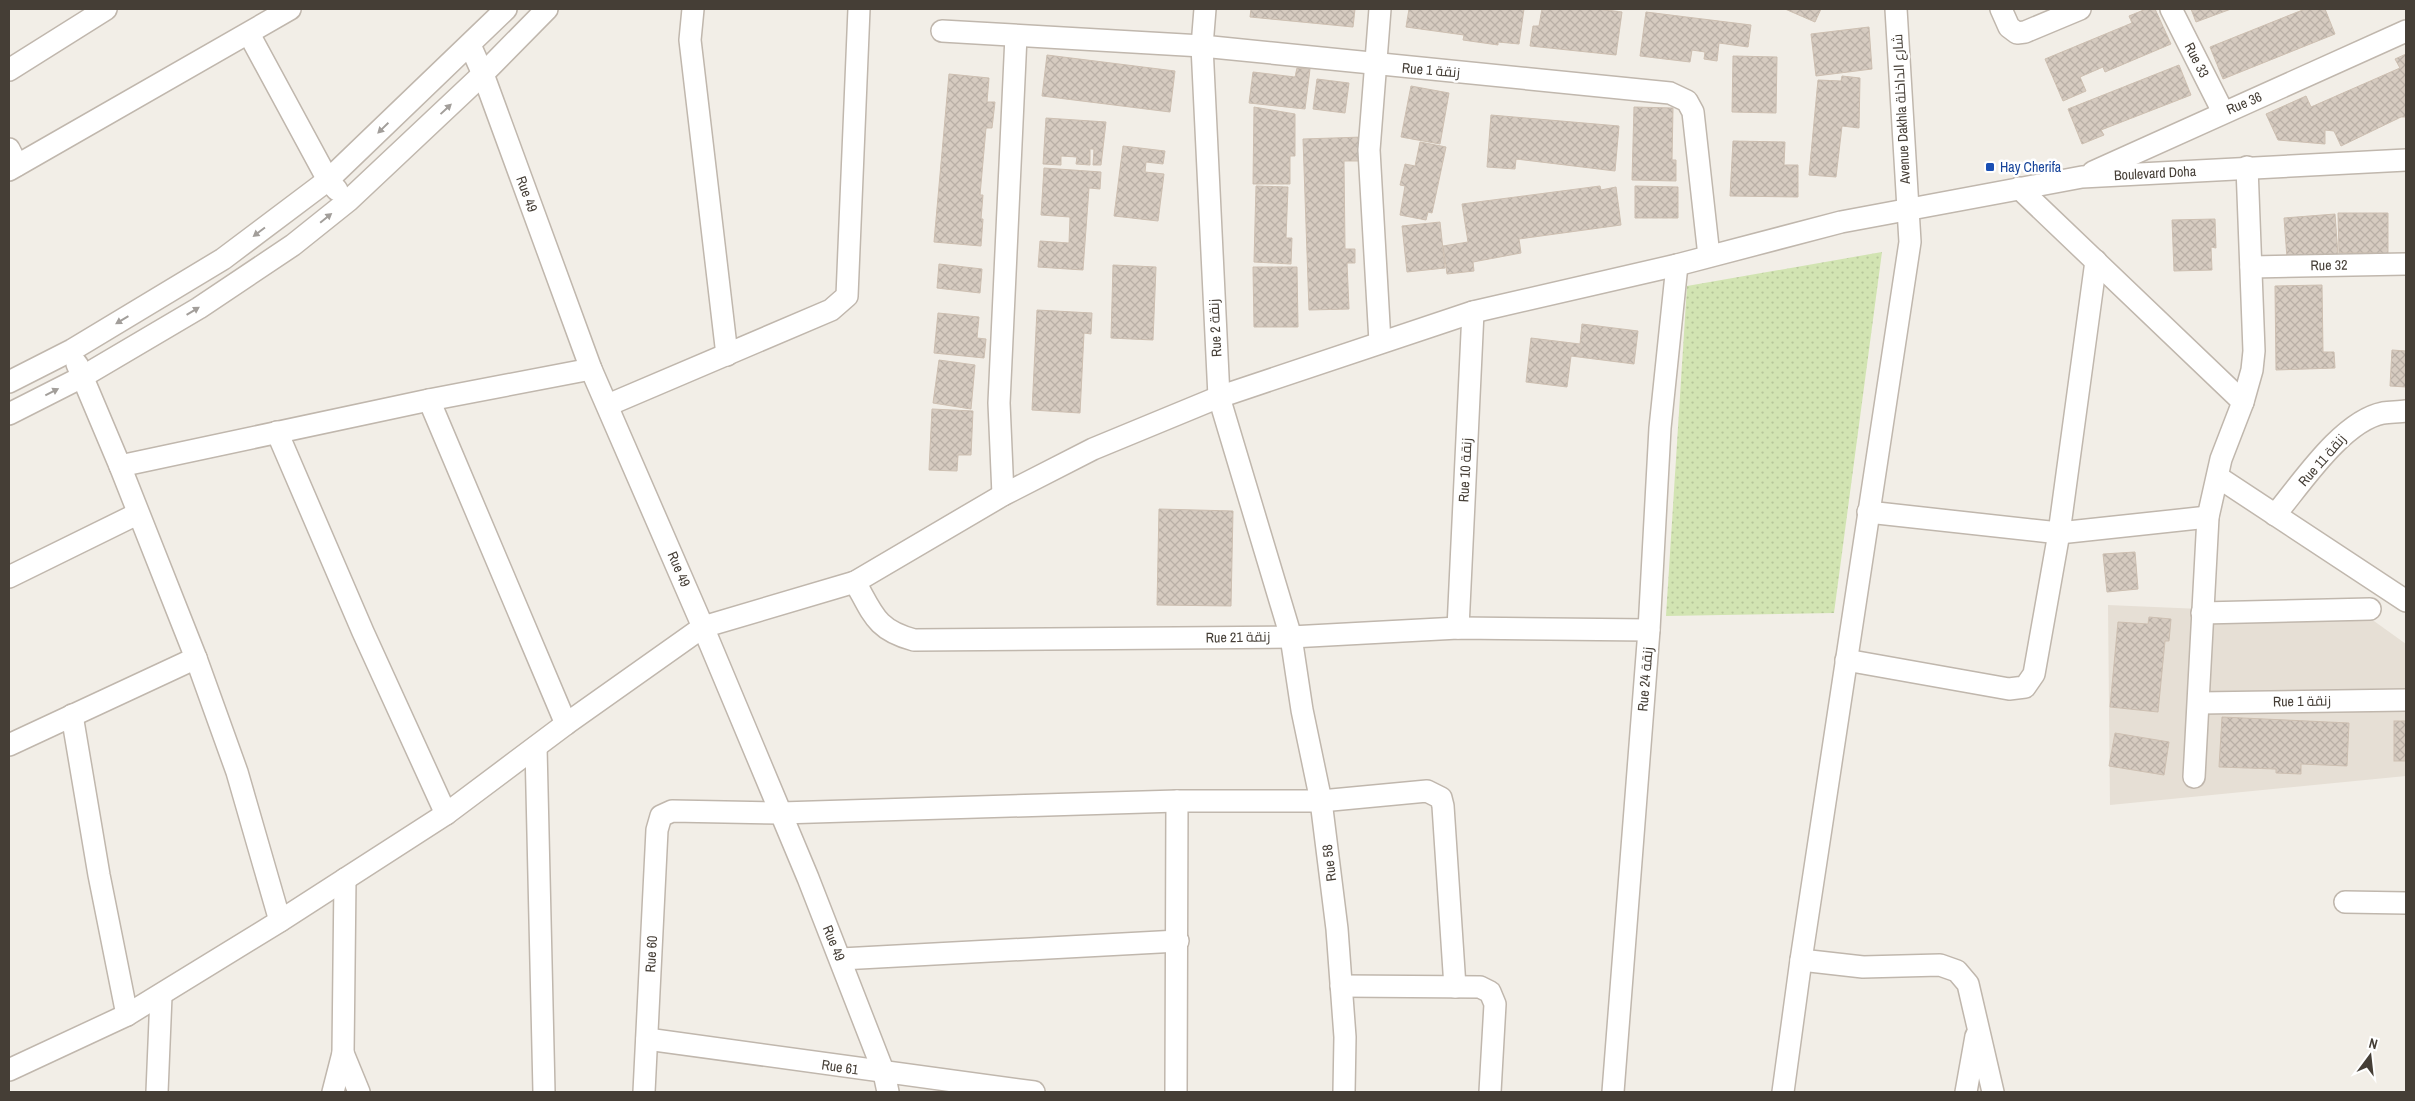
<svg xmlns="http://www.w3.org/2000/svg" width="2415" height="1101" viewBox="0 0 2415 1101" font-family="'Archivo Narrow',Cairo,sans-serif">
<defs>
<pattern id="grass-dots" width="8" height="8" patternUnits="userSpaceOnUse" patternTransform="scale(1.25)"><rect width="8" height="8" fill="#d2e4b2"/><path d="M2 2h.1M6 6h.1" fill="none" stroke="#b6c59a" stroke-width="1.8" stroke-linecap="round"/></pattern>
<pattern id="building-cross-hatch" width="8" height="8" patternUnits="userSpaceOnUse" patternTransform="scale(1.25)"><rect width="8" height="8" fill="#d6cbc0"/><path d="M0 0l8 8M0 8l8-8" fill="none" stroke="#b9afa6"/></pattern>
</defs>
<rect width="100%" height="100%" fill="#f2eee7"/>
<polygon fill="#e6dfd5" points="2108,605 2367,616 2406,644 2406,776 2110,805"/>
<polygon fill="url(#grass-dots)" points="1882,252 1834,613 1666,616 1687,286"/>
<g fill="url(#building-cross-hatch)" stroke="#cdbfb1">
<polygon points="1251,9 1355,9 1353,27 1250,17"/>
<polygon points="1409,9 1524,9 1519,44 1498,42 1498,45 1463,40 1464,35 1406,27"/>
<polygon points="1542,9 1598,9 1622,12 1616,55 1530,46 1533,26 1539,26"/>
<polygon points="1785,9 1821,9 1815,22"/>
<polygon points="2146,9 2155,9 2171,44 2105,72 2103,67 2080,77 2086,91 2063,101 2045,59 2132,23 2129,16"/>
<polygon points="2191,9 2231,9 2196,22"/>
<polygon points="2305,9 2325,9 2335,34 2223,79 2210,47"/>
<polygon points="1646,12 1751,25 1748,47 1719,43 1717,61 1704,59 1705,52 1692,50 1690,62 1640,56"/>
<polygon points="1869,27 1872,69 1816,76 1811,34"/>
<polygon points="2406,54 2406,117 2401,117 2341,146 2334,131 2325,130 2325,144 2278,140 2266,114 2306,96 2311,107 2400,68 2395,59"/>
<polygon points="1047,55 1175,71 1170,112 1042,96"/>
<polygon points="1733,56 1777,57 1776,113 1732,112"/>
<polygon points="2179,65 2191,95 2101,130 2104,135 2082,144 2068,109"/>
<polygon points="1297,68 1310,69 1305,109 1249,103 1253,72 1295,77"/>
<polygon points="949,74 989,78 987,102 995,102 992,128 986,128 980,195 983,195 981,219 983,219 981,246 934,242"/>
<polygon points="1842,76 1860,78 1859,128 1842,126 1836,177 1809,175 1818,80 1841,81"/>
<polygon points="1317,79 1349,83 1345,113 1313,109"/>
<polygon points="1411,86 1449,93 1440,144 1401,137"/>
<polygon points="1254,107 1295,114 1295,156 1290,156 1290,184 1253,184"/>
<polygon points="1634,107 1673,108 1672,160 1676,160 1676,181 1632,180"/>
<polygon points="1491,115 1619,126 1615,171 1516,159 1515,169 1487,167"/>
<polygon points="1046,118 1106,122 1101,165 1093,165 1094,149 1090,149 1090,165 1076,164 1077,157 1061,156 1061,165 1043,164"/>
<polygon points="1363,137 1364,161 1344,161 1345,249 1355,249 1355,263 1347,263 1349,309 1309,310 1303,139"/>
<polygon points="1733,141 1785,142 1784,165 1798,165 1798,197 1730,196"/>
<polygon points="1420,142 1446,147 1432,213 1428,212 1426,220 1400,215 1405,186 1400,185 1405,164 1415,166"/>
<polygon points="1123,146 1165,151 1163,164 1146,162 1145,172 1164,174 1158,221 1114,216"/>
<polygon points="1044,168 1101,172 1100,189 1089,188 1083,270 1038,267 1040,241 1069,243 1070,217 1041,215"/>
<polygon points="1256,186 1288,187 1286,238 1292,238 1291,264 1254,262"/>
<polygon points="1600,186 1601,190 1616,187 1621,225 1519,239 1521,253 1473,262 1474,271 1447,274 1443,246 1468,242 1462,204"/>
<polygon points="1635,186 1678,187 1678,218 1635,218"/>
<polygon points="2338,213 2388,213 2388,257 2377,257 2377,253 2339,253"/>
<polygon points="2335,214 2338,255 2287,258 2284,218"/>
<polygon points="2215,219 2216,248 2211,247 2212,270 2174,271 2172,220"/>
<polygon points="1440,222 1445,268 1407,272 1402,226"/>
<polygon points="939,264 982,269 980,293 937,288"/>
<polygon points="1113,265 1156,267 1153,340 1111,338"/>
<polygon points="1253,267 1297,267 1298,327 1254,327"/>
<polygon points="2322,285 2323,352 2334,352 2335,368 2276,370 2275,286"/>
<polygon points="1037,310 1092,313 1091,334 1084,333 1080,413 1032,410"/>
<polygon points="938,313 979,317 977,338 986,339 984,358 934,353"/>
<polygon points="1582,324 1638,331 1634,364 1571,356 1567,387 1526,382 1531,338 1580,344"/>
<polygon points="2392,350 2406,351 2406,387 2390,386"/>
<polygon points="939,360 975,365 971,409 933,403"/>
<polygon points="932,409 973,411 971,455 958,455 957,471 929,470"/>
<polygon points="1159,509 1233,511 1231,606 1157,605"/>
<polygon points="2135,552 2138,589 2107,592 2103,554"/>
<polygon points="2149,617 2171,619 2169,641 2165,641 2158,712 2110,707 2118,622 2148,624"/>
<polygon points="2222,717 2349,723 2347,766 2301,764 2301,774 2276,773 2276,769 2219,767"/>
<rect x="2394" y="721" width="12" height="40"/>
<polygon points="2115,733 2169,742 2164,775 2109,766"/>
</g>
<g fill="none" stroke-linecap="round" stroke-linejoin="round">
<g stroke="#c0b7ad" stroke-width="24">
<g id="minor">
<polyline points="693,9 690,40 727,355"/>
<polyline points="1205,9 1202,46 1219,397 1291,637 1302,710 1321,801 1337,929 1345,1037 1344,1092"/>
<polyline points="2001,9 2009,27 2017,33 2025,32 2080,9"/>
<polyline points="2171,9 2223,112"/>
<polyline points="942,31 1202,46 1670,93 1687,101 1693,112 1709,256"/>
<polyline points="249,34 328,180 337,190"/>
<polyline points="470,45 483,74 591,369 703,627 808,878 884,1073 888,1092"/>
<polyline points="9,70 106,9"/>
<polyline points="9,149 17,165"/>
<polyline points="9,170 290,9"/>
<polyline points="2093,172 2406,31"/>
<polyline points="2019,188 2243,402"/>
<polyline points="2251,267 2406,264"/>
<polyline points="1380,342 1369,150 1380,9"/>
<polyline points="77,364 120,466 196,658 237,772 280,921"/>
<polyline points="9,382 72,350 223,259 328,180 506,9"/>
<polyline points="429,400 566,724"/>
<polyline points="608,405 831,310 847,296 859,9"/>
<polyline points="9,414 82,377 199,308 293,245 348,201 483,74 547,9"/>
<polyline points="277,432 363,632 446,814"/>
<polyline points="120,466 429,400 591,369"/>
<polyline points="2218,477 2406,601"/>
<polyline points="1003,495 999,403 1016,36"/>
<polyline points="1868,512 2059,533 2208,517"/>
<path d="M2275,515c26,-31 67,-94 108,-102 8,-1 16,-1 23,-2"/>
<polyline points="9,577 137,514"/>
<path d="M855,582c18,32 21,48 59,58l377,-3 167,-9 191,2"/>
<polyline points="2202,613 2370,609"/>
<polyline points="1458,628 1473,312"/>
<polyline points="1846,660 2009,689 2025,687 2034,674 2059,533 2096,261"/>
<polyline points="2199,703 2406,700"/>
<polyline points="72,715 99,875 127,1015"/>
<polyline points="9,745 196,658"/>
<polyline points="536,747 544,1092"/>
<polyline points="2194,777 2208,517 2221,459 2243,402 2252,370 2254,351 2247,167"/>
<polyline points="2345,902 2406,903"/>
<polyline points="841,959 1178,941"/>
<polyline points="1801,960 1863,967 1940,965 1957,971 1968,984 1993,1092"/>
<polyline points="1341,986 1480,987 1490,992 1495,1004 1490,1092"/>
<polyline points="647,1039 1034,1092"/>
<polyline points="343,1053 359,1092"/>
<polyline points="9,1070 127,1015 280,921 446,814 566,724 703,627 855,582 1003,495 1093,449 1219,397 1473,312 1677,265 1841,222 2082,177 2406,160"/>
<polyline points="157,1092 161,996"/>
<polyline points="333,1092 343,1053 345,879"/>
<polyline points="644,1092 657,830 661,816 672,811 781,813 1177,801 1321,801 1427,791 1441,798 1443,806 1455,987"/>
<polyline points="1176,1092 1177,801"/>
<polyline points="1613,1092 1649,630 1660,428 1677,265"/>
<polyline points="1783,1092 1801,960 1910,242 1896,9"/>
<polyline points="1966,1092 1976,1036"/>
</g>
</g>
<use href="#minor" stroke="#fff" stroke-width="21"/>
</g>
<defs><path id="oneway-solid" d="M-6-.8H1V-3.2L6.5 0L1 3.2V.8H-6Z" transform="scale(1.25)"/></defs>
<g fill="#a29e9a">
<use href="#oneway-solid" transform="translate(446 109) rotate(-43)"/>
<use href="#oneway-solid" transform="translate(383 128) rotate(136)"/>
<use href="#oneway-solid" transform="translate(326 218) rotate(-39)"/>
<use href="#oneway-solid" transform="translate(259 232) rotate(143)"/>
<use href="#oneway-solid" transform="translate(193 311) rotate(-31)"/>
<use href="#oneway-solid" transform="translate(122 320) rotate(149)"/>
<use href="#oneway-solid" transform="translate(52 392) rotate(-27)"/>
</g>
<rect fill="#1a4fb4" stroke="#fff" stroke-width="2" x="1985" y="162" width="10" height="10" rx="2.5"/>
<g text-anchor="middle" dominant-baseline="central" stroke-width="5" stroke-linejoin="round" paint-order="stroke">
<g font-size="14" fill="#453e36" stroke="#fff">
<text transform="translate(2197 60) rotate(63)">Rue 33</text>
<text transform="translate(1431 70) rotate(5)">Rue 1 زنقة</text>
<text transform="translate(2244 103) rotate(-23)">Rue 36</text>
<text transform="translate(1901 109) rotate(-93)">Avenue Dakhla شارع الداخلة</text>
<text transform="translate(2155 173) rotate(-3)">Boulevard Doha</text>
<text transform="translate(527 194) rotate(70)">Rue 49</text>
<text transform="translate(2329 265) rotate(-1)">Rue 32</text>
<text transform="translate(1215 328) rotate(-93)">Rue 2 زنقة</text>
<text transform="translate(2322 460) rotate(-49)">Rue 11 زنقة</text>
<text transform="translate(1465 470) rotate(-87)">Rue 10 زنقة</text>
<text transform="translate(679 569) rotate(67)">Rue 49</text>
<text transform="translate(1238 637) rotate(-1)">Rue 21 زنقة</text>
<text transform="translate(1645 679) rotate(-85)">Rue 24 زنقة</text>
<text transform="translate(2302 701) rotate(-1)">Rue 1 زنقة</text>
<text transform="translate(1329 863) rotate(-97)">Rue 58</text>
<text transform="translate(834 943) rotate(68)">Rue 49</text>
<text transform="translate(651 954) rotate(-87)">Rue 60</text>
<text transform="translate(840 1067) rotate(8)">Rue 61</text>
</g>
<g font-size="14" fill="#164399" stroke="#fff" text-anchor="start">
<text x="2000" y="167">Hay Cherifa</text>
</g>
</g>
<rect width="2415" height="1101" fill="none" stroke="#453e36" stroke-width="20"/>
<g transform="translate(2370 1056) rotate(15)" stroke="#ffffff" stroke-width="4" paint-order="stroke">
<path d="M0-4L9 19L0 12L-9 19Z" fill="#453e36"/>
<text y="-8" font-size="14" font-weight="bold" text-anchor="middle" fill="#453e36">N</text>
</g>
</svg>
